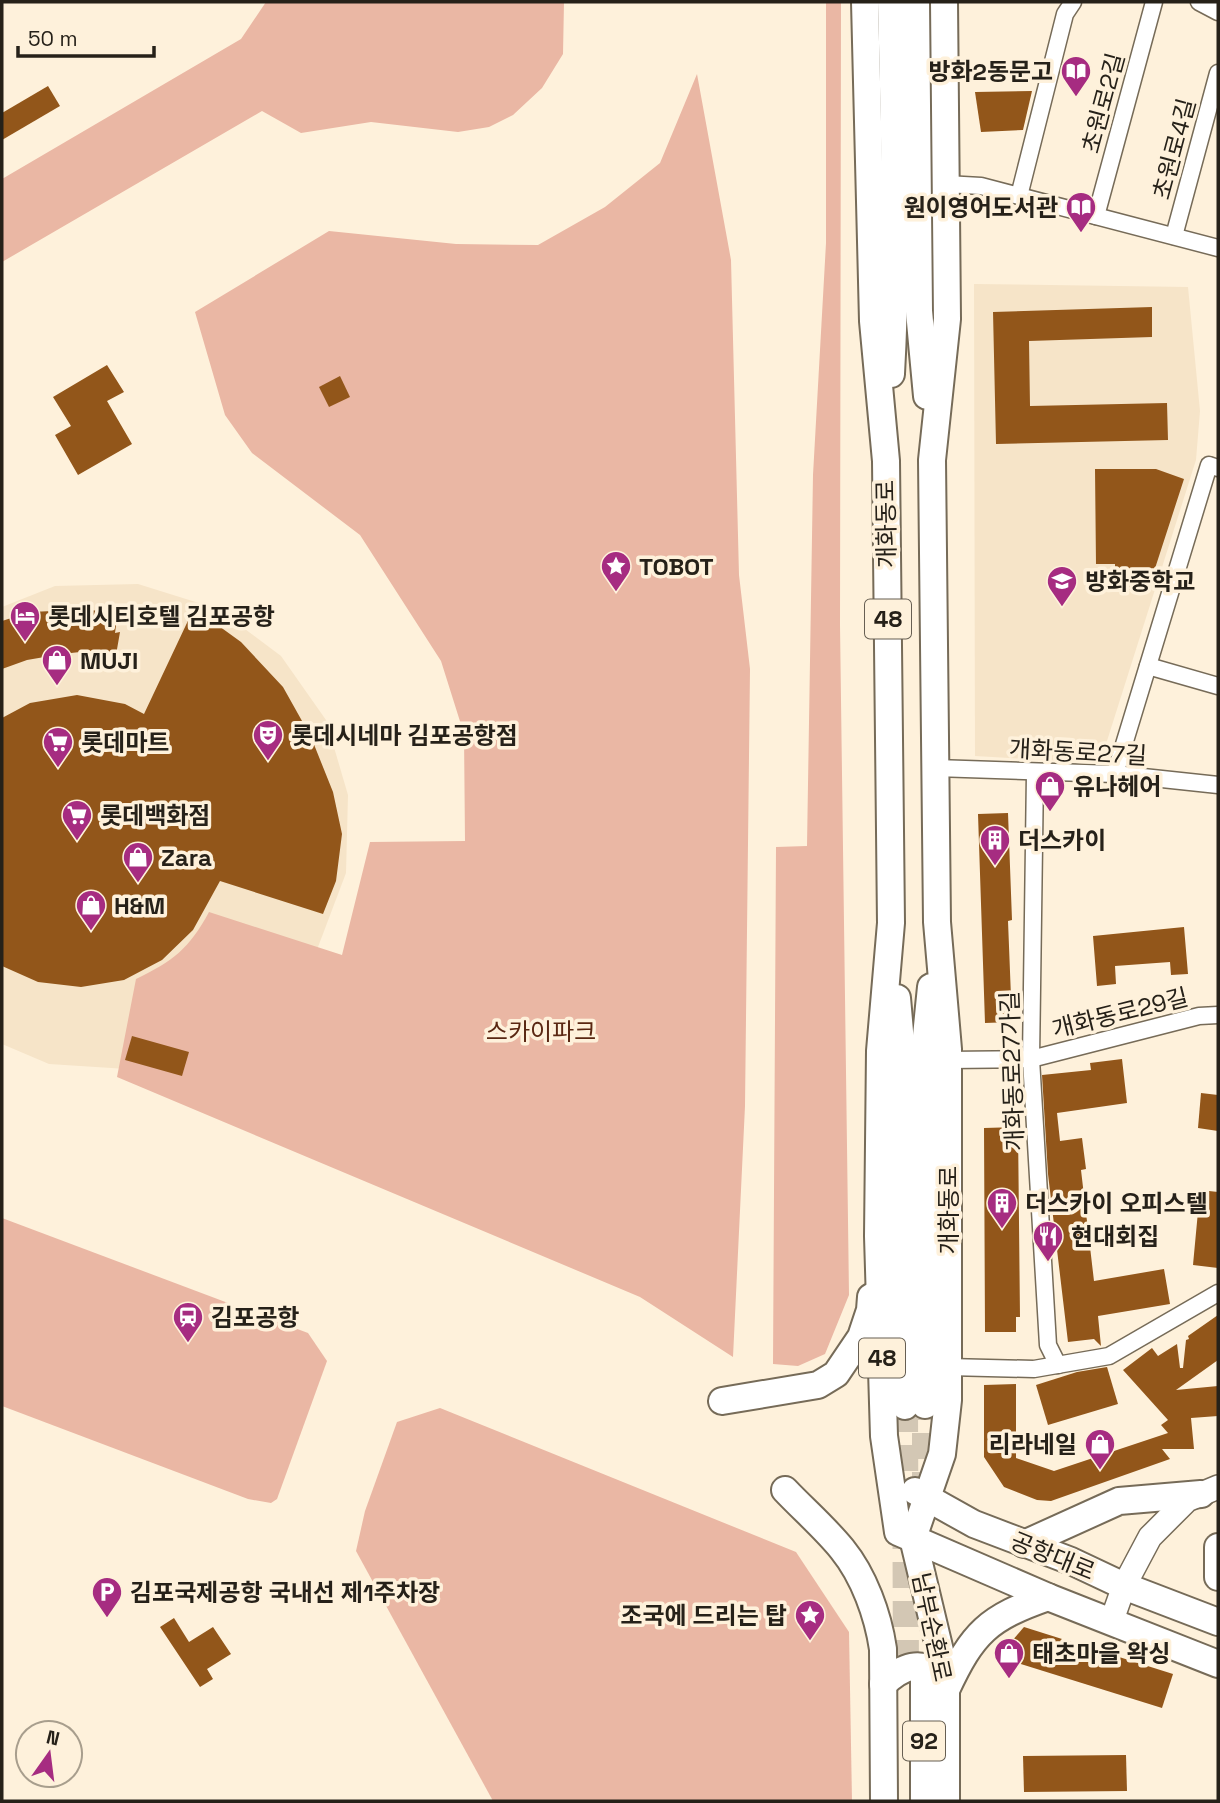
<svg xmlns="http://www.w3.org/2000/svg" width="1220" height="1803" viewBox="0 0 1220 1803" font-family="'Space Grotesk','Noto Sans KR',sans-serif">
<rect width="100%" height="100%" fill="#fef1db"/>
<g fill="#f6e4c8">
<polygon points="974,284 1188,287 1200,411 1196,460 1100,763 975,756"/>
<polygon points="138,584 218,609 281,656 326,720 348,795 346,873 318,947 269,1008 127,1069 49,1064 2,1044 2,607 55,586"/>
</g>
<g fill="#eab7a4">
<polygon points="266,2 564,2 563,54 542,88 513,115 489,127 458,132 371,122 301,133 262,111 2,262 2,179 241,39"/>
<polygon points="826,2 841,2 840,625 849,1295 825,1354 798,1366 773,1364 776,847 807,846 813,475 826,243"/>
<path d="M697,74l34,186 8,315 11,94 -5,437 -12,251 -93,-60 -523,-220 19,-98c37,-18 53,-30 73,-67l133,43 28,-113 95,-1 -1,-107 -23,-73 -81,-126 -108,-82 -27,-38 -30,-103 134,-81 127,13 82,1 67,-38 55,-44z"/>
<polygon points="2,1218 308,1333 327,1361 277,1499 271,1503 248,1499 2,1406"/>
<polygon points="440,1408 796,1552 849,1632 852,1801 493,1801 356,1551 365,1511 397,1422"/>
</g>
<g fill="#92561a">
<polygon points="48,86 60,106 2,140 2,113"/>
<polygon points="1032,91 1023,130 981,132 975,92"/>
<polygon points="1152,307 1152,337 1029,341 1030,406 1167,403 1168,440 996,444 993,312"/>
<polygon points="107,365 124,392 107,401 132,444 78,475 55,435 71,426 53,397"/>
<polygon points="340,376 350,397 329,407 319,387"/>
<polygon points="1095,469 1156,469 1184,479 1148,590 1115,590 1115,564 1096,564"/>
<polygon points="194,608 241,642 283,687 311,737 333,792 342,834 336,881 323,914 220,881 193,930 162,960 124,980 81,987 38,982 2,966 2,718 30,703 77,695 125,704 144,714"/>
<polygon points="76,610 118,611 115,633 120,632 116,655 80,652 62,654 27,660 2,669 2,621 30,612"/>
<polygon points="1008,813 1012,920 1008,921 1012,1022 985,1023 978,814"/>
<polygon points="1184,927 1188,974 1171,975 1170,962 1115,966 1116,984 1097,986 1093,936"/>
<polygon points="132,1036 189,1052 182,1076 125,1060"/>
<polygon points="1122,1059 1127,1103 1057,1113 1060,1141 1082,1138 1086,1169 1081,1170 1094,1281 1164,1269 1170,1304 1098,1316 1101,1346 1094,1339 1068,1342 1048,1174 1042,1075 1091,1070 1090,1063"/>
<polygon points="1201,1093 1218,1095 1218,1131 1198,1128"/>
<polygon points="1018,1127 1020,1317 1016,1317 1016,1332 985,1332 984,1128"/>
<polygon points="1200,1190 1218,1192 1218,1268 1193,1265"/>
<polygon points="1218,1315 1218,1360 1176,1390 1218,1386 1218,1416 1191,1418 1194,1449 1162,1449 1170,1459 1051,1501 1037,1500 1004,1487 984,1457 984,1385 1016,1384 1016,1458 1054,1471 1168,1433 1161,1425 1168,1420 1123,1370 1152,1348 1158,1356 1177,1344 1180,1368 1183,1368 1186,1340 1189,1339 1188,1336"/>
<polygon points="1107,1367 1118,1404 1048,1425 1036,1385 1077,1372"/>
<polygon points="174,1618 189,1642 213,1627 231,1654 207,1669 213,1679 200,1687 160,1627"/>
<polygon points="1024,1627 1173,1674 1162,1708 998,1657"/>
<polygon points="1126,1755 1127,1791 1024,1792 1023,1756"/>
</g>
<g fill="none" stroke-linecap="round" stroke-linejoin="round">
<g stroke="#d3c7b4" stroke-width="26" stroke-dasharray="26 13" stroke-linecap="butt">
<polyline points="905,1406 906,1681"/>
<polyline points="925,1498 925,1405"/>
</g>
<g stroke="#766b58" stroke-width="19">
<g id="street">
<polyline points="1199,2 1218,12"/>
<polyline points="946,184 981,186 1218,248"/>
<polyline points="1019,196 1065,14 1073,2"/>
<polyline points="1096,216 1154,2"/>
<polyline points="1174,236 1218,73"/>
<polyline points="1148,666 1218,686"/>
<polyline points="935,768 1115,774 1218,785"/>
<polyline points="1035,773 1031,1059 1048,1345 1058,1365"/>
<polyline points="1115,774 1209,465 1218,468"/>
<polyline points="948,1060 1031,1059 1199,1016 1218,1015"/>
<polyline points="948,1367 1034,1369 1109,1356 1218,1293"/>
</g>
</g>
<g stroke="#766b58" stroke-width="26">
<polyline id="secondary" points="1112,1620 1124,1586 1150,1537 1187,1500 1218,1487"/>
</g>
<g stroke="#766b58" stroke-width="30">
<g id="primary">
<polyline points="865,2 873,321 886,461 891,923 880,1051 878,1236 884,1436 898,1532 1048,1597 1218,1664"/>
<polyline points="916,2 919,311 927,396"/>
<polyline points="944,2 947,319 932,460 937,922 948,1049 948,1400 942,1454 913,1538 946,1676 946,1801"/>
<path d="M891,374c7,-124 3,-248 0,-372"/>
<polyline points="897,998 902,1054 905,1406"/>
<polyline points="722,1401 818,1385 836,1374 861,1337 870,1310 871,1297"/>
<polyline points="925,1405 925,1046 931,987"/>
<path d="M785,1490c19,20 40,38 57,59 22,27 36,66 41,100l1,152"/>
<polyline points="915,1491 974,1524 1071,1561 1124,1586 1218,1622"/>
<polyline points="1024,1544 1119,1501 1201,1494"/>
<polyline points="1218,1547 1218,1577"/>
<polyline points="924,1680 924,1801"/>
<path d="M883,1684c21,-19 36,-24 61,-9"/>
<path d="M946,1690c27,-58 42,-72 102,-93"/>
</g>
</g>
<use href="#street" stroke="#fff" stroke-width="16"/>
<use href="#secondary" stroke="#fff" stroke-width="23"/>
<use href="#primary" stroke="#fff" stroke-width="26"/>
</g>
<defs>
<g id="library-pin" transform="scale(1.575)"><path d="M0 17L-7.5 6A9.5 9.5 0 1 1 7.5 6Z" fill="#a62c81" stroke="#fef1db"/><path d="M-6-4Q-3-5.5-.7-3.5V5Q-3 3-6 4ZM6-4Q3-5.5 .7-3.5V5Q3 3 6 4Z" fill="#fff"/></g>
<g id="sight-pin" transform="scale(1.575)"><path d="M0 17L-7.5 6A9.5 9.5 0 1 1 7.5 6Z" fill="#a62c81" stroke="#fef1db"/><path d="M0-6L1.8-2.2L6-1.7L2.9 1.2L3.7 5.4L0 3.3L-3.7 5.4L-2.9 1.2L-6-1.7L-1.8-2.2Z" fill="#fff"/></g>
<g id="school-pin" transform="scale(1.575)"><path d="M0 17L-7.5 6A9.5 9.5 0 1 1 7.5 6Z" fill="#a62c81" stroke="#fef1db"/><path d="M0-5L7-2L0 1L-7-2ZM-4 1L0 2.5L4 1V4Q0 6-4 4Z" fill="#fff"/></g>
<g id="hotel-pin" transform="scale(1.575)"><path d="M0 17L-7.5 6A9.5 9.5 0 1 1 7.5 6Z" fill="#a62c81" stroke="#fef1db"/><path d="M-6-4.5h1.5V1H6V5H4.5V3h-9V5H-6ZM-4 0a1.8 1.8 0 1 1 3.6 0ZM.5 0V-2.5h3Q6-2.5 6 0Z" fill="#fff"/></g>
<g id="shop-pin" transform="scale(1.575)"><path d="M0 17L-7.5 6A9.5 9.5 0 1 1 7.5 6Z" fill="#a62c81" stroke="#fef1db"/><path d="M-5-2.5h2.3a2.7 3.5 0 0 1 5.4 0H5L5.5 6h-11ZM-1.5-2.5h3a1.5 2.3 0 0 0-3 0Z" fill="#fff"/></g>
<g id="theatre-pin" transform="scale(1.575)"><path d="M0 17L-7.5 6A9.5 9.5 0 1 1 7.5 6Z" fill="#a62c81" stroke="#fef1db"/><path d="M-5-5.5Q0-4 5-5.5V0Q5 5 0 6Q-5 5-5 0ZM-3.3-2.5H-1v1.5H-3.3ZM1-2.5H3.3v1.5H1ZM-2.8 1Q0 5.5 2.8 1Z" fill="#fff"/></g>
<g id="supermarket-pin" transform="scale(1.575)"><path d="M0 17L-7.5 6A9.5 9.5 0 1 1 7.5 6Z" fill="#a62c81" stroke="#fef1db"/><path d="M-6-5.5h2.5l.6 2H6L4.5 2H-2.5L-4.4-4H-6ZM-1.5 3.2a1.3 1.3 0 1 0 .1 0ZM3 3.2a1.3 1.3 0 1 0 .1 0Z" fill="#fff"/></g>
<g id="building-pin" transform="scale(1.575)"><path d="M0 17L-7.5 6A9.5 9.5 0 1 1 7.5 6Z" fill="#a62c81" stroke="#fef1db"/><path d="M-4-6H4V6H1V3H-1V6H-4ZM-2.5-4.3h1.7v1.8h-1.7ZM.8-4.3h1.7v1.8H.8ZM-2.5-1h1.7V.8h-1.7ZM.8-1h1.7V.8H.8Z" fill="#fff"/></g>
<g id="restaurant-pin" transform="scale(1.575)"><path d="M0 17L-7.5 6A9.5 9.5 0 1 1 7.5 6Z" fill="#a62c81" stroke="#fef1db"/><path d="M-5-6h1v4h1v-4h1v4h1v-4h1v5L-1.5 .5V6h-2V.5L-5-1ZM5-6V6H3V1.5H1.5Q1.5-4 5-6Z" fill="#fff"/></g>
<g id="station-pin" transform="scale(1.575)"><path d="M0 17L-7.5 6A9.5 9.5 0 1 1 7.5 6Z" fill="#a62c81" stroke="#fef1db"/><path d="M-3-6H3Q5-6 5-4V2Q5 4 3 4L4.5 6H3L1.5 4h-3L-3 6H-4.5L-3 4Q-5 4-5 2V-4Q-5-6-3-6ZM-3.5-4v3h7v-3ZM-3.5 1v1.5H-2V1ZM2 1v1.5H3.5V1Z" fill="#fff"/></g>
<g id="parking-pin" transform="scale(1.575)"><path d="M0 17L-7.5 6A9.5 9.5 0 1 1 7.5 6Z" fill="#a62c81" stroke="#fef1db"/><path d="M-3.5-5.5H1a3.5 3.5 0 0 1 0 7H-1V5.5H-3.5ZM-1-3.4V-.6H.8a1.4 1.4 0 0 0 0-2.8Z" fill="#fff"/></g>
</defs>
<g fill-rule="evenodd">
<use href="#library-pin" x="1076" y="71"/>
<use href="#library-pin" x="1081" y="207"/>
<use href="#sight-pin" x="616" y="566"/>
<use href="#school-pin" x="1062" y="581"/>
<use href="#hotel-pin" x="25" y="616"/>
<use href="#shop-pin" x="57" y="660"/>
<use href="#theatre-pin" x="268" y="735"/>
<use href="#supermarket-pin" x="58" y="742"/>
<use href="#shop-pin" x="1050" y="786"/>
<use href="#supermarket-pin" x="77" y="815"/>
<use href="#building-pin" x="995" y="840"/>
<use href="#shop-pin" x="138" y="857"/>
<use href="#shop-pin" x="91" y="905"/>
<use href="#building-pin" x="1002" y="1203"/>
<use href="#restaurant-pin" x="1048" y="1236"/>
<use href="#station-pin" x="188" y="1317"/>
<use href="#shop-pin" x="1100" y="1444"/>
<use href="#parking-pin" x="107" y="1592"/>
<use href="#sight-pin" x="810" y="1615"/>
<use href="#shop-pin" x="1009" y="1653"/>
</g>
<g text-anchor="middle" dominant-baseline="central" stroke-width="7" stroke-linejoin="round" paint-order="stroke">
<g fill="#fef1db" stroke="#675f53" stroke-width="2">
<rect x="865" y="599.5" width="46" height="39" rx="5"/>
<rect x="859" y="1338.5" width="46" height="39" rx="5"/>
<rect x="903" y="1721.5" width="42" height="39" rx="5"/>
</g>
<g font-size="23" font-weight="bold" fill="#262119">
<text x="888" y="619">48</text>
<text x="882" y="1358">48</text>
<text x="924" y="1741">92</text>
</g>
<g font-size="24" font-weight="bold" fill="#262119" stroke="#fef1db" text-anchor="start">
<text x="1053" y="71" text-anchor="end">방화2동문고</text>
<text x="1058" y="207" text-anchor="end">원이영어도서관</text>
<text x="639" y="566">TOBOT</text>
<text x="1085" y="581">방화중학교</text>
<text x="48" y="616">롯데시티호텔 김포공항</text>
<text x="80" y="660">MUJI</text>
<text x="291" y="735">롯데시네마 김포공항점</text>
<text x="81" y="742">롯데마트</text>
<text x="1073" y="786">유나헤어</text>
<text x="100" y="815">롯데백화점</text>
<text x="1018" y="840">더스카이</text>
<text x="161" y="857">Zara</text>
<text x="114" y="905">H&amp;M</text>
<text x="1025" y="1203">더스카이 오피스텔</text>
<text x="1071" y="1236">현대회집</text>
<text x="211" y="1317">김포공항</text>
<text x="1077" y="1444" text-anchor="end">리라네일</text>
<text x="130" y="1592">김포국제공항 국내선 제1주차장</text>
<text x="787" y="1615" text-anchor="end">조국에 드리는 탑</text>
<text x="1032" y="1653">태초마을 왁싱</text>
</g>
<g font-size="24" fill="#262119" stroke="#fef1db">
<text transform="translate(1103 103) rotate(-75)">초원로2길</text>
<text transform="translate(1174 149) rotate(-75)">초원로4길</text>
<text transform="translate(886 524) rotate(-91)">개화동로</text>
<text transform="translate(1078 752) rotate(3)">개화동로27길</text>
<text transform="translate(1120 1013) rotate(-14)">개화동로29길</text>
<text transform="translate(1012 1071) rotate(-92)">개화동로27가길</text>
<text transform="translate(948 1210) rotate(-90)">개화동로</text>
<text transform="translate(1053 1556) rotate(22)">공항대로</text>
<text transform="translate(932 1627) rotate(78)">남부순환로</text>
</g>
<g font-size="24" fill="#5a2712" stroke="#fef1db">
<text x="541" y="1031">스카이파크</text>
</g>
</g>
<rect width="1220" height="1803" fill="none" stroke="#262119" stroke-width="7"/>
<g transform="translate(49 1754) rotate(14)"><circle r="33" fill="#fef1db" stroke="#a89e8d" stroke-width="2"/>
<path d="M0-5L12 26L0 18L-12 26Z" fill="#a62c81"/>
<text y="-10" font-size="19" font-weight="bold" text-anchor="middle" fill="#262119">N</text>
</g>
<path d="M18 46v10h136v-10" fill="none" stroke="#262119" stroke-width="3.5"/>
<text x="28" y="46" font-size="21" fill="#262119" stroke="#fef1db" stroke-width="5" paint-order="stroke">50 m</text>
</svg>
